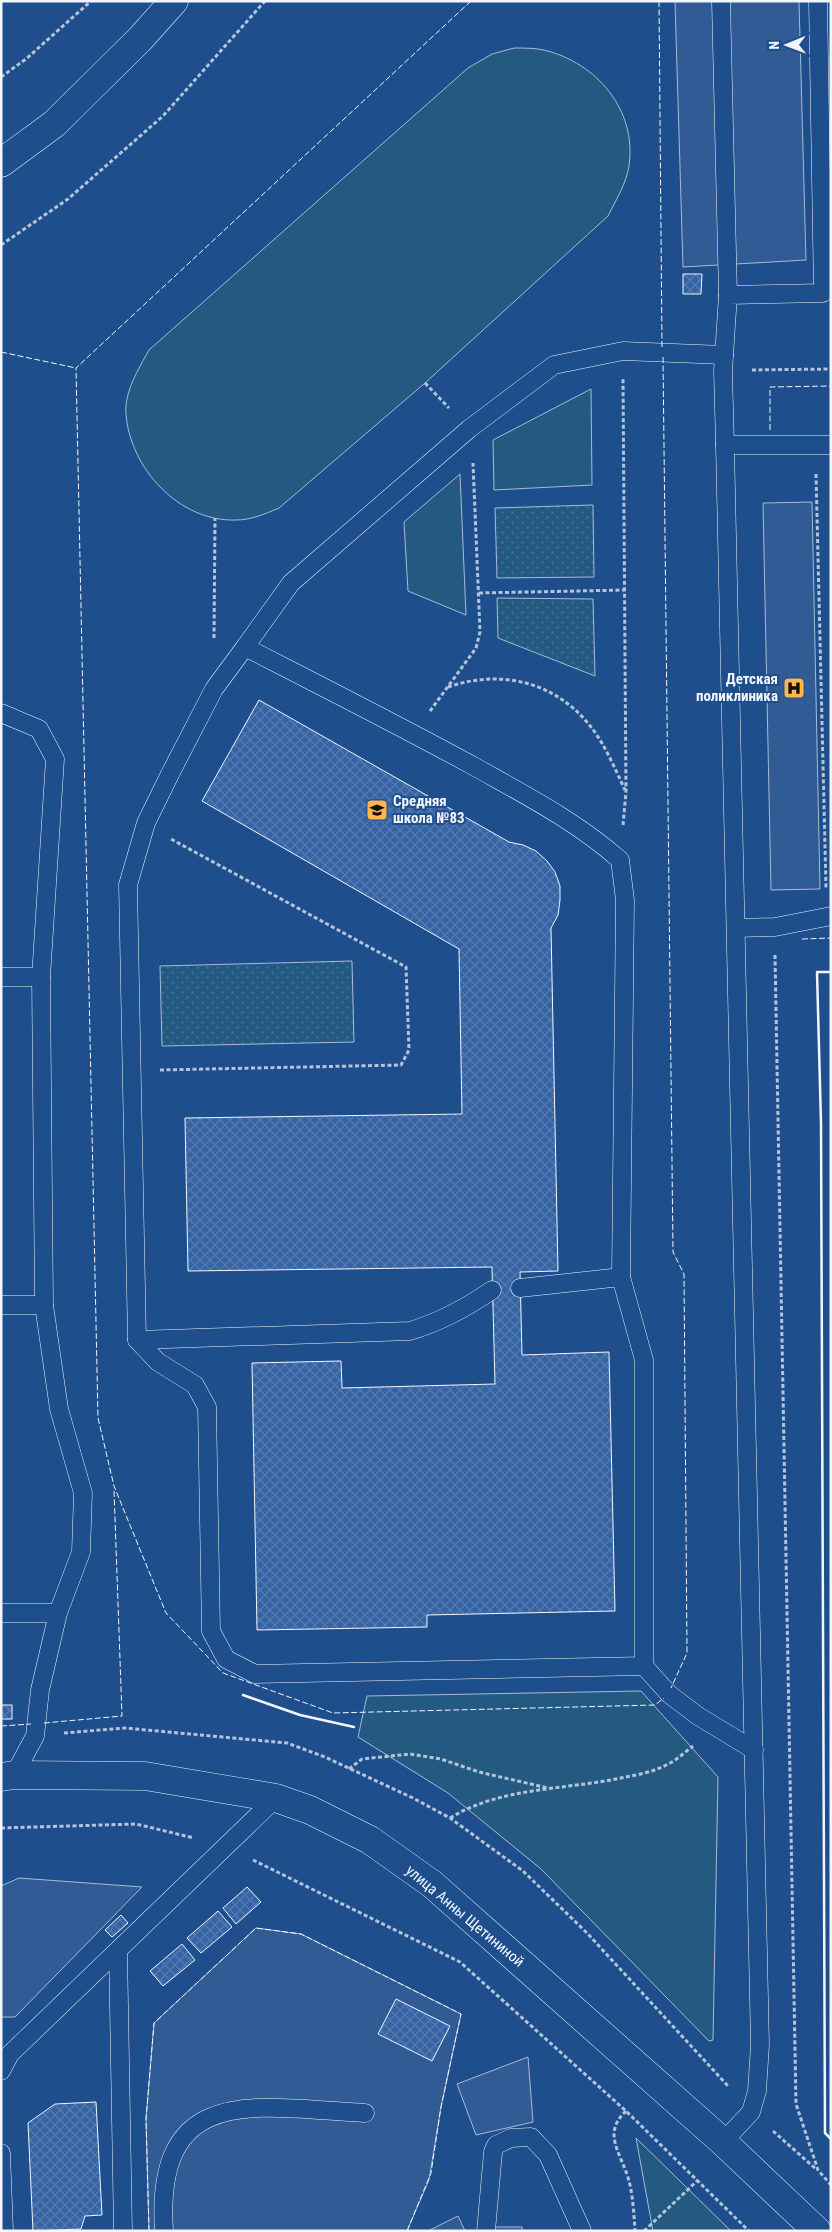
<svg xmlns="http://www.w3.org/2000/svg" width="832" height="2232" viewBox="0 0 832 2232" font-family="'Roboto Condensed',sans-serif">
<defs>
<pattern id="park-dots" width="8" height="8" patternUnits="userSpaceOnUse" patternTransform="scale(1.25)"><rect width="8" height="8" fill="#245a82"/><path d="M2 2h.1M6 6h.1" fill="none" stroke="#447295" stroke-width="1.8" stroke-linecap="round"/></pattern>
<pattern id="building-cross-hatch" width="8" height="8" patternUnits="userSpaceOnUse" patternTransform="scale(1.25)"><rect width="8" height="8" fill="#3563a3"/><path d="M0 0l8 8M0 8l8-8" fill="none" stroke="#537ab1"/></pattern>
</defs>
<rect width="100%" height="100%" fill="#1f4e8c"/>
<g fill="#245a82" stroke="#a8bbd7">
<path d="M514,48c9,0 21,0 30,2 53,13 93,60 85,116 -3,18 -13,34 -21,50l-183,167 -146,125c-14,6 -28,12 -43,12 -57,2 -106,-52 -110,-106 -2,-22 13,-46 23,-64l319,-282 24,-14z"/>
<polygon points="591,389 592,485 494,490 493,440"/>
<polygon points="460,474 466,615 408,591 404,522"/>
<polygon points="641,1691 718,1777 713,2040 709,2041 541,1869 448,1793 358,1737 367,1696"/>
<polygon points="636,2138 731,2231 653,2231"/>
</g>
<g fill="url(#park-dots)" stroke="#a8bbd7">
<polygon points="593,505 594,577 497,578 495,508"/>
<polygon points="497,598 593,599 595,676 498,638"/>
<polygon points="352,961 354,1042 162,1046 160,966"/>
</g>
<g fill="#305b95" stroke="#a8bbd7">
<polygon points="675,1 799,1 806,260 683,267"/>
<polygon points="812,502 820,889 771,890 763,503"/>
<polygon points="19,1878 142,1887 15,2017 1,2017 1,1886"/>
<polygon points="256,1928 301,1934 461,2014 441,2107 429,2180 407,2231 149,2231 146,2119 154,2023"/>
<polygon points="528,2057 533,2122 476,2135 457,2084"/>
<polygon points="458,2216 465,2231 428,2231"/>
<rect x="494" y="2227" width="28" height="4"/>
</g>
<g fill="url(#building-cross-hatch)" stroke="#f2f6ff">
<polygon points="683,274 702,274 701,294 683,294"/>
<polygon points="259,700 509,842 523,845 536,851 547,861 555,872 560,886 560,900 558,915 551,928 558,1271 520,1272 522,1355 609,1352 615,1611 427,1615 427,1627 257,1630 252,1363 341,1361 342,1388 495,1384 492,1267 188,1271 185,1118 462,1114 459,949 202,801"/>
<rect x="1" y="1705" width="11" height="14"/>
<polygon points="247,1887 261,1902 236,1924 223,1908"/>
<polygon points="218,1911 232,1927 201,1953 187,1938"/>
<polygon points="121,1915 128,1923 112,1937 105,1930"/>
<polygon points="182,1944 195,1960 163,1986 150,1971"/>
<polygon points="396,1999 450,2026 432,2061 378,2034"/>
<polygon points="96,2102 102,2215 85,2216 81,2229 33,2231 28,2123 55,2104"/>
</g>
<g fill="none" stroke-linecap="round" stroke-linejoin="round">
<g stroke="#f2f6ff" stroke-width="19">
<g id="lane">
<polyline points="721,1 728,295"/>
<polyline points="725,445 723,371 728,295 823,293 818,1"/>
<polyline points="245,647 291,583 469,429 554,365 623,351 724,355"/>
<polyline points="1,713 39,729 55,759 41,977"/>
<polyline points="736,928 775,927 831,916"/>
<polyline points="1,977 41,977 44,1305 59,1409 83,1493 81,1552 58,1613 40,1690 35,1736 14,1775"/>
<polyline points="520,1288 621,1277"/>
<polyline points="1,1305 44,1305"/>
<path d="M137,1340l273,-9c30,-9 56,-23 82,-41"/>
<polyline points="1,1613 58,1613"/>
<path d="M644,1666l-389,8 -29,-15 -15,-28 -4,-224 -12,-22 -37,-23 -21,-22 -9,-455 18,-62 24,-49 44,-85 31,-42c78,40 155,79 232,121 50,28 100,54 143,92l5,40 -4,377 23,83v306l25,28 29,22 56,34"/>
<polyline points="118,1950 123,2231"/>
<polyline points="1,2071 10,2054 276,1798"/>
<polyline points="723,2142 751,2112 757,2091 760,2045 725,445 831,445"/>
<polyline points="1,2153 4,2231"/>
<path d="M164,2231c-10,-151 95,-123 201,-118"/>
<polyline points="486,2231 493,2152 496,2145 511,2138 531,2137 548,2155 582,2231"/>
</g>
</g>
<g stroke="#f2f6ff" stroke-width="29">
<g id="secondary">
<polyline points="1,163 54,124 140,39 174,1"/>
<polyline points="1,1777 14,1775 145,1776 276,1798 310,1810 370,1840 432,1884 723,2142 817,2231"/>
</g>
</g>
<g stroke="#b3c4dc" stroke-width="3" stroke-dasharray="4 2.5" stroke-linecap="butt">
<polyline points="1,77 26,59 91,1"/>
<polyline points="1,245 68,199 163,116 265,1"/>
<polyline points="752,370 831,369"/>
<polyline points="425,383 449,408"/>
<polyline points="816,474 826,888"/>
<polyline points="479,593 625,590"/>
<polyline points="214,638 215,518"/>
<path d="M448,687c62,-21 122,0 155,58 8,14 15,30 22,45"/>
<polyline points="430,711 476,648 480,632 473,463"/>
<polyline points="623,825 626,792 623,379"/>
<polyline points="775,955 796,2104 818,2170 831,2185"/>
<polyline points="160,1070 401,1065 409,1050 406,967 171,839"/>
<polyline points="64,1733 125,1728 287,1743 325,1757 413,1798 450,1818 523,1871 587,1933 728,2086"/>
<polyline points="349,1769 362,1759 410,1754 441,1759 479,1772 548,1788"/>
<path d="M450,1818c51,-31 114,-28 171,-40 15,-3 33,-6 47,-14 9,-4 17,-12 25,-18"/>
<polyline points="1,1828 136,1824 194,1838"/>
<polyline points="253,1860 460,1962 626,2111 749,2231"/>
<path d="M626,2111c-25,23 -4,43 3,70 4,15 5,34 6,50"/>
<polyline points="773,2131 817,2170"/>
<polyline points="644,2231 698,2180"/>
</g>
<use href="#lane" stroke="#1f4e8c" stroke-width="18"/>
<use href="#secondary" stroke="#1f4e8c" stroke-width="28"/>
<g stroke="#f2f6ff" stroke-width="1" stroke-dasharray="6 2.5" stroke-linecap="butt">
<polyline points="471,1 76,368 98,1418 114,1486 166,1613 223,1673 333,1713 655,1705 664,1698"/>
<polyline points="659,1 662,347"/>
<polyline points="1,352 76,368"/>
<polyline points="663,357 673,1252 684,1274 687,1653 671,1688"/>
<polyline points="770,430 770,387 831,386"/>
<polyline points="802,939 831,938"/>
<polyline points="44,1723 122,1716 114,1490"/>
<polyline points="1,1726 31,1724"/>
<polyline points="149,2231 146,2119 154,2023 256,1928 301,1934 461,2014 441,2107 431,2173 407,2231"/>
</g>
<g stroke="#f2f6ff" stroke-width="2.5">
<polyline points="831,972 817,972 821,1123 825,2133 831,2139"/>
<polyline points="243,1695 300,1715 354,1727"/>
</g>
</g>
<defs>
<g id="hospital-square" transform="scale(1.125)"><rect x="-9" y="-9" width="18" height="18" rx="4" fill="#ffb74d" stroke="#1f4e8c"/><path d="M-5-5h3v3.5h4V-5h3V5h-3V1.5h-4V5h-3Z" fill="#111"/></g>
<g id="school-square" transform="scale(1.125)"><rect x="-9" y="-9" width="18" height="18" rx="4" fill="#ffb74d" stroke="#1f4e8c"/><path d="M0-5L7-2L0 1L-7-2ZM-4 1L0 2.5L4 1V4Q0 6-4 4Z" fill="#111"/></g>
</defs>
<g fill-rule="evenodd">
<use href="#hospital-square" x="794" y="688"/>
<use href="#school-square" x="377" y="810"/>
</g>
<g text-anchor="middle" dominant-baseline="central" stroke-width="4" stroke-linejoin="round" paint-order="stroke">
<g font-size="15" font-weight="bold" fill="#f2f6ff" stroke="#1f4e8c" text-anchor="end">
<text x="778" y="679">Детская<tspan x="778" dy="17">поликлиника</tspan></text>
<text x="393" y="801" text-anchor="start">Средняя<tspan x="393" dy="17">школа №83</tspan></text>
</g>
<g font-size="15" fill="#f2f6ff" stroke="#1f4e8c">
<text transform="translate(465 1916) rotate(40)">улица Анны Щетининой</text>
</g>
</g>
<rect width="832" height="2232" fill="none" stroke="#f2f6ff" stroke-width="5"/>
<g transform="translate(787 45) rotate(269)" stroke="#1f4e8c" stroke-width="4" paint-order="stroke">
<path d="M0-4L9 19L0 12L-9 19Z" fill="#f2f6ff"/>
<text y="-8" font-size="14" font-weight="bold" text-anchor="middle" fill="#f2f6ff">N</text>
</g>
</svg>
